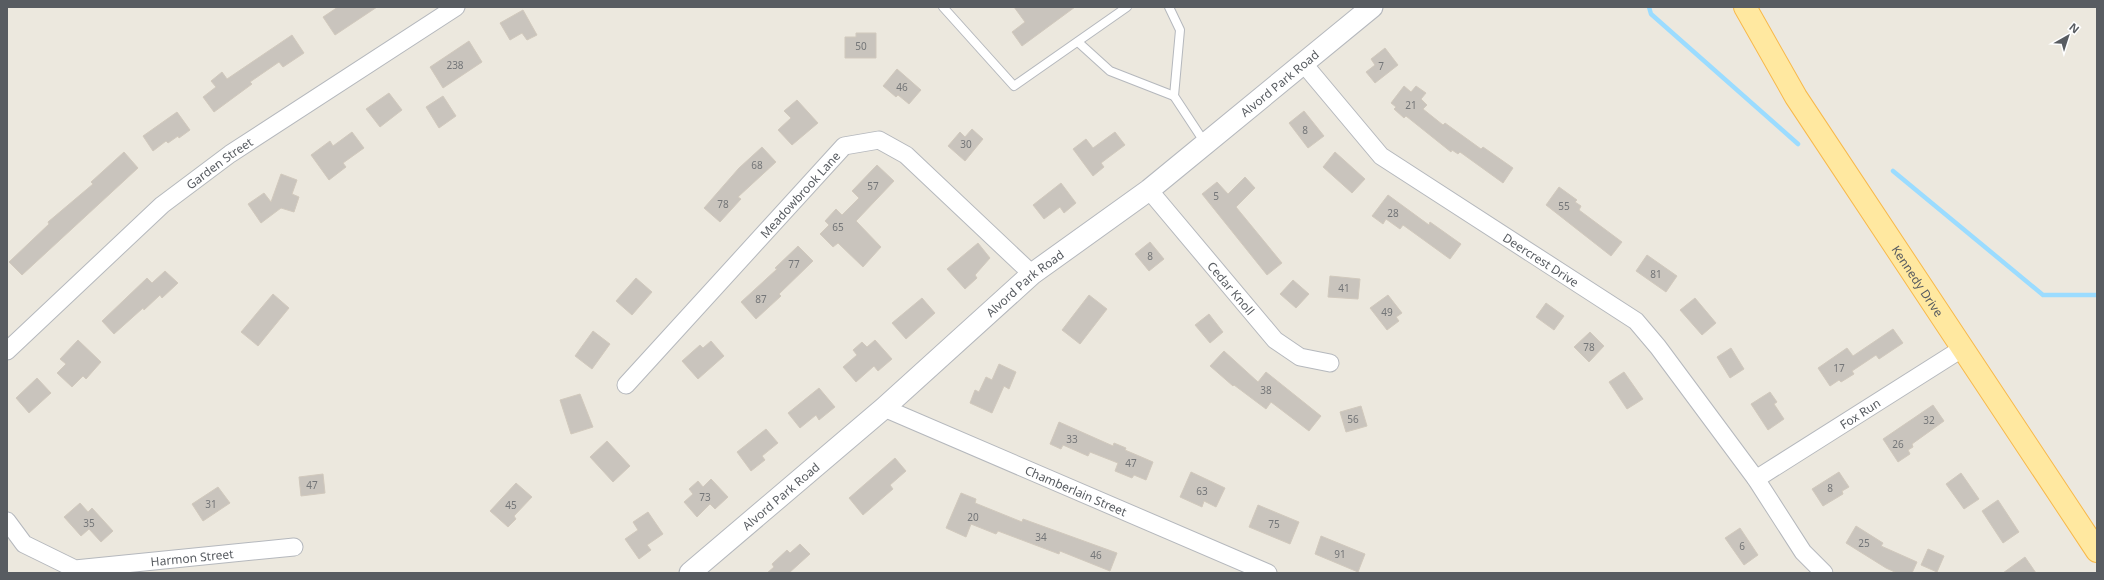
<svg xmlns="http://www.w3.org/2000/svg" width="2104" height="580" viewBox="0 0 2104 580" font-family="'Noto Sans',sans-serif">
<rect width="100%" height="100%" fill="#ece8de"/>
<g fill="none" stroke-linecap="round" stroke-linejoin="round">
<g stroke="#9bdcff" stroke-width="4.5">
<polyline points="1649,7 1651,14 1798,144"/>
<polyline points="1893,171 2043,295 2097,295"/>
</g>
</g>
<g fill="#c9c4bd" stroke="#d1c9bd">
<polygon points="338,7 377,7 335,35 323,17"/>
<polygon points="1014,7 1075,7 1022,46 1012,32 1025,22"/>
<polygon points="523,10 537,35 527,40 522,33 510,40 500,23"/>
<polygon points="856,33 876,33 876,58 845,58 845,37 856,37"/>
<polygon points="292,35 304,53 283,67 279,62 250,82 252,84 214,112 203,97 216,87 211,81 222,72 227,79"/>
<polygon points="469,41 482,62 443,88 430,67"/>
<polygon points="1385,48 1398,65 1375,83 1366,72 1375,65 1371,59"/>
<polygon points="897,69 921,90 909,104 898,95 896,97 883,86"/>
<polygon points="1404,86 1411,92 1416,86 1426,93 1421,99 1427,105 1423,109 1443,125 1445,123 1481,149 1483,147 1513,168 1503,183 1460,152 1458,154 1452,150 1451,152 1406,116 1404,118 1394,109 1396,107 1391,103"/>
<polygon points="389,93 402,110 380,127 366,109"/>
<polygon points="443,96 456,116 439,128 426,107"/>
<polygon points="797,100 818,123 792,145 778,130 791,118 784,111"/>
<polygon points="1304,111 1324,136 1308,148 1289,123"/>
<polygon points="177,112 190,130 179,138 178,136 168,143 166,141 153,151 143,136"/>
<polygon points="972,129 983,139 965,161 948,146 960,132 965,137"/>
<polygon points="352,132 364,148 343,163 346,167 329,180 311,155 330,141 333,146"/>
<polygon points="1115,132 1125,145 1101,163 1104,167 1093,176 1073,149 1086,139 1093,148"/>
<polygon points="762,147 776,162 738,197 741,199 720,222 704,208 739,168"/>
<polygon points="124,152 138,168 22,275 9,262 49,224 48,222 93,184 91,182"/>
<polygon points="1335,152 1365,179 1352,193 1323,167"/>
<polygon points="877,165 894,181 856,221 881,247 863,267 838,243 833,247 820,234 829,225 825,221 836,209 842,215 859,198 852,191"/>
<polygon points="281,174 297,180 292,194 299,197 294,212 281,208 261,223 248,204 264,193 271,202"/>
<polygon points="1245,177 1255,188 1236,207 1282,263 1267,275 1202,194 1217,182 1228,194"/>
<polygon points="1061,183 1076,203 1064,213 1060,207 1044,219 1033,205"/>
<polygon points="1559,187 1577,200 1575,202 1581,206 1579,210 1622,242 1611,256 1546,205"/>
<polygon points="1388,195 1429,225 1430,222 1461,244 1450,259 1403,225 1400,229 1386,219 1383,224 1372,216"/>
<polygon points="1150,242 1164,259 1149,271 1135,254"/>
<polygon points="978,243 990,258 975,275 977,278 965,289 947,269"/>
<polygon points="798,246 813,261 779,294 781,296 756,319 741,302 777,269 775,268"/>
<polygon points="1647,255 1677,276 1666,292 1636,271"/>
<polygon points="165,271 178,283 162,298 160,295 144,310 143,308 114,334 102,321 147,278 152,283"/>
<polygon points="1330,276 1360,279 1358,299 1328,297"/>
<polygon points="636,278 652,292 632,315 616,301"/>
<polygon points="1293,280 1309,294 1296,308 1280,294"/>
<polygon points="273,294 289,308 258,346 241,332"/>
<polygon points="1089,295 1107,309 1080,344 1062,330"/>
<polygon points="1388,295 1402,313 1396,317 1399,321 1387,330 1370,308"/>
<polygon points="922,298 935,313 906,339 892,323"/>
<polygon points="1695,298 1716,323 1702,335 1680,310"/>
<polygon points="1546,303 1564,316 1554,330 1536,317"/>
<polygon points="1209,314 1223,332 1210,343 1195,325"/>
<polygon points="1893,329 1903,343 1879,359 1876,355 1852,371 1854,374 1841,382 1839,380 1830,386 1818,368 1847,348 1853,356"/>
<polygon points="593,331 610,344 592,369 575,356"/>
<polygon points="1590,332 1604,346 1589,362 1574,347"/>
<polygon points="78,340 101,362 86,379 83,376 72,387 57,373 66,364 60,359"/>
<polygon points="875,340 892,359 878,371 874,366 856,382 843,367 857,355 853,350 862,342 867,347"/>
<polygon points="711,341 724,356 698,379 682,361 700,345 703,348"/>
<polygon points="1731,348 1744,369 1730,378 1717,357"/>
<polygon points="1224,351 1258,382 1266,372 1321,416 1309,431 1271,402 1266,409 1234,385 1233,386 1210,366"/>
<polygon points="999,364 1016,372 1009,389 1004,386 992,413 970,403 975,390 979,392 986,377 992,380"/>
<polygon points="1624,372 1643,399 1627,409 1609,382"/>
<polygon points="37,378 51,393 29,413 16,398"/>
<polygon points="819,388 835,407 819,420 816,415 800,428 788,413"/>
<polygon points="1770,392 1777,402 1774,404 1784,419 1768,430 1751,404"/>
<polygon points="580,394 593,427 571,434 560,400"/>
<polygon points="1933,405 1944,421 1912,444 1913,447 1908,450 1910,454 1898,462 1883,439"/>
<polygon points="1361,406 1367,426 1346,432 1340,412"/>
<polygon points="1059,422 1113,446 1114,443 1126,448 1125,450 1153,462 1146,480 1134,475 1132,478 1115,471 1118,463 1090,452 1088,456 1063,445 1061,449 1050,444"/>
<polygon points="766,429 778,443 762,456 765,460 751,471 737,452"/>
<polygon points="607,441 630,466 613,482 590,457"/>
<polygon points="895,458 906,471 890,485 893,489 863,515 849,498"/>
<polygon points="1191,472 1225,488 1216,507 1204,501 1202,507 1180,497"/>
<polygon points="1839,472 1849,487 1842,491 1843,494 1823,506 1812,489"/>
<polygon points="1961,473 1979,499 1964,509 1946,484"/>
<polygon points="323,474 325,493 301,496 299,477"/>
<polygon points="711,479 728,497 715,509 710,504 697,517 684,502 693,494 689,489 698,481 703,487"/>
<polygon points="516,483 532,497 514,516 516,519 508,527 490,511"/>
<polygon points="218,487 230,503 203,521 192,504"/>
<polygon points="961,493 976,499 975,503 1022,522 1023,519 1117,553 1110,571 1060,551 1059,554 998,531 996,534 971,524 966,537 946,528"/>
<polygon points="1998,500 2019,532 2003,543 1982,511"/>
<polygon points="80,503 88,512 92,508 113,531 101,542 89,529 81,536 64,517"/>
<polygon points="1258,505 1299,522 1290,544 1249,527"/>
<polygon points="648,512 663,534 647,545 651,550 639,559 625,539 638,530 633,522"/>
<polygon points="1856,526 1883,543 1881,546 1917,562 1912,573 1897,573 1886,568 1846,543"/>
<polygon points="1740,528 1758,555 1744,565 1725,538"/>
<polygon points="1321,536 1365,554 1358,572 1315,554"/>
<polygon points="800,544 810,554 789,573 767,573 774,567 772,564 787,550 790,553"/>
<polygon points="1928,549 1944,556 1937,572 1921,565"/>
<polygon points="2025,557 2036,573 2003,573"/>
</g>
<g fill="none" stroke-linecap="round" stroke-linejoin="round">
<g stroke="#b5b8bd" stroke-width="10">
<g id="service">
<polyline points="943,7 1014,86 1127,7"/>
<polyline points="1169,7 1180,30 1174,96 1205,143"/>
<polyline points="1078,42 1110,71 1174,96"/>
</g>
</g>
<g stroke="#b5b8bd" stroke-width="19">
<g id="minor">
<path id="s1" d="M1303,63l78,93 255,165 22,26 98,132 47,73 21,21"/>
<path id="s2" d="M1149,190l126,150 25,17 30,6"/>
<path id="s3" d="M7,351l155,-146 68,-51 226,-147"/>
<path id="s4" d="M626,385l218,-239 35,-6 27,15 126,119"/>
<path id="s5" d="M884,408l384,165"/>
<path id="s6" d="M1756,479l207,-131"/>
<path id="s7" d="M7,521l17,23 51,25 219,-22"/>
</g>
</g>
<g stroke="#b5b8bd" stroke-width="23">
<g id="tertiary">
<path id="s8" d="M690,573l194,-165 148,-134 117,-84 223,-183"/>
</g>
</g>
<g stroke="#f8b94b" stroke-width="24">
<g id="primary">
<path id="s9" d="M1745,7l51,90 301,454"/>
</g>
</g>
<use href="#service" stroke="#fff" stroke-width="8"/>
<use href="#minor" stroke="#fff" stroke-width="17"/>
<use href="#tertiary" stroke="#fff" stroke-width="21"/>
<use href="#primary" stroke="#ffe8a0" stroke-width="22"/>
</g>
<g text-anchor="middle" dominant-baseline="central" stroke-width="3.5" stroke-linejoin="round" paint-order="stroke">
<g font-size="10" fill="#747678">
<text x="861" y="46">50</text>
<text x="455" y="65">238</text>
<text x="1381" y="66">7</text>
<text x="902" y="87">46</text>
<text x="1411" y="105">21</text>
<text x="1305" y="130">8</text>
<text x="966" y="144">30</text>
<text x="757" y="165">68</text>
<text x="873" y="186">57</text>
<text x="1216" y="196">5</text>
<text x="723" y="204">78</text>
<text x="1564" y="206">55</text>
<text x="1393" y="213">28</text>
<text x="838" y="227">65</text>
<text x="1150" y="256">8</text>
<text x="794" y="264">77</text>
<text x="1656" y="274">81</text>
<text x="1344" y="288">41</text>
<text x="761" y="299">87</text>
<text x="1387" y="312">49</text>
<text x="1589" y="347">78</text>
<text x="1839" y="368">17</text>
<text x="1266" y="390">38</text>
<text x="1353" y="419">56</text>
<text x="1929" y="420">32</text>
<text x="1072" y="439">33</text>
<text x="1898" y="444">26</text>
<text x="1131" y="463">47</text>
<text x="312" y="485">47</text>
<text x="1830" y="488">8</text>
<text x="1202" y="491">63</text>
<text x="705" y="497">73</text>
<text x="211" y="504">31</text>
<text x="511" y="505">45</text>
<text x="973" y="517">20</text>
<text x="89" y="523">35</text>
<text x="1274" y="524">75</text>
<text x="1041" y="537">34</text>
<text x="1864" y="543">25</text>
<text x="1742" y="546">6</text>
<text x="1340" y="554">91</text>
<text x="1096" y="555">46</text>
</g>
<g font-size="12" fill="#585c61" stroke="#fff">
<text stroke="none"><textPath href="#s8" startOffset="767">Alvord Park Road</textPath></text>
<text stroke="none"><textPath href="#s3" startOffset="284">Garden Street</textPath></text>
<text stroke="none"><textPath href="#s4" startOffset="258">Meadowbrook Lane</textPath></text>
<text stroke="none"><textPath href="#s1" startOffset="312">Deercrest Drive</textPath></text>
<text stroke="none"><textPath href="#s9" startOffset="324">Kennedy Drive</textPath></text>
<text stroke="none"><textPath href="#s8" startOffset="443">Alvord Park Road</textPath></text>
<text stroke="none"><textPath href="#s2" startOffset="128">Cedar Knoll</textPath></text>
<text stroke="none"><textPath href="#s6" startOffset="123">Fox Run</textPath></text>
<text stroke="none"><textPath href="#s5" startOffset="209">Chamberlain Street</textPath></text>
<text stroke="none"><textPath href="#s8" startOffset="119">Alvord Park Road</textPath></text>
<text stroke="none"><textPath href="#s7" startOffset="203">Harmon Street</textPath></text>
</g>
</g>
<rect width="2104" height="580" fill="none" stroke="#585c61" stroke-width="16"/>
<g transform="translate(2068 36) rotate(39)" stroke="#ffffff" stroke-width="3" paint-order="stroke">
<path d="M0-3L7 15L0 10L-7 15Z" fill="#585c61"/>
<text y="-6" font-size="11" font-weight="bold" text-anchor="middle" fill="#585c61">N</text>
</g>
</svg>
